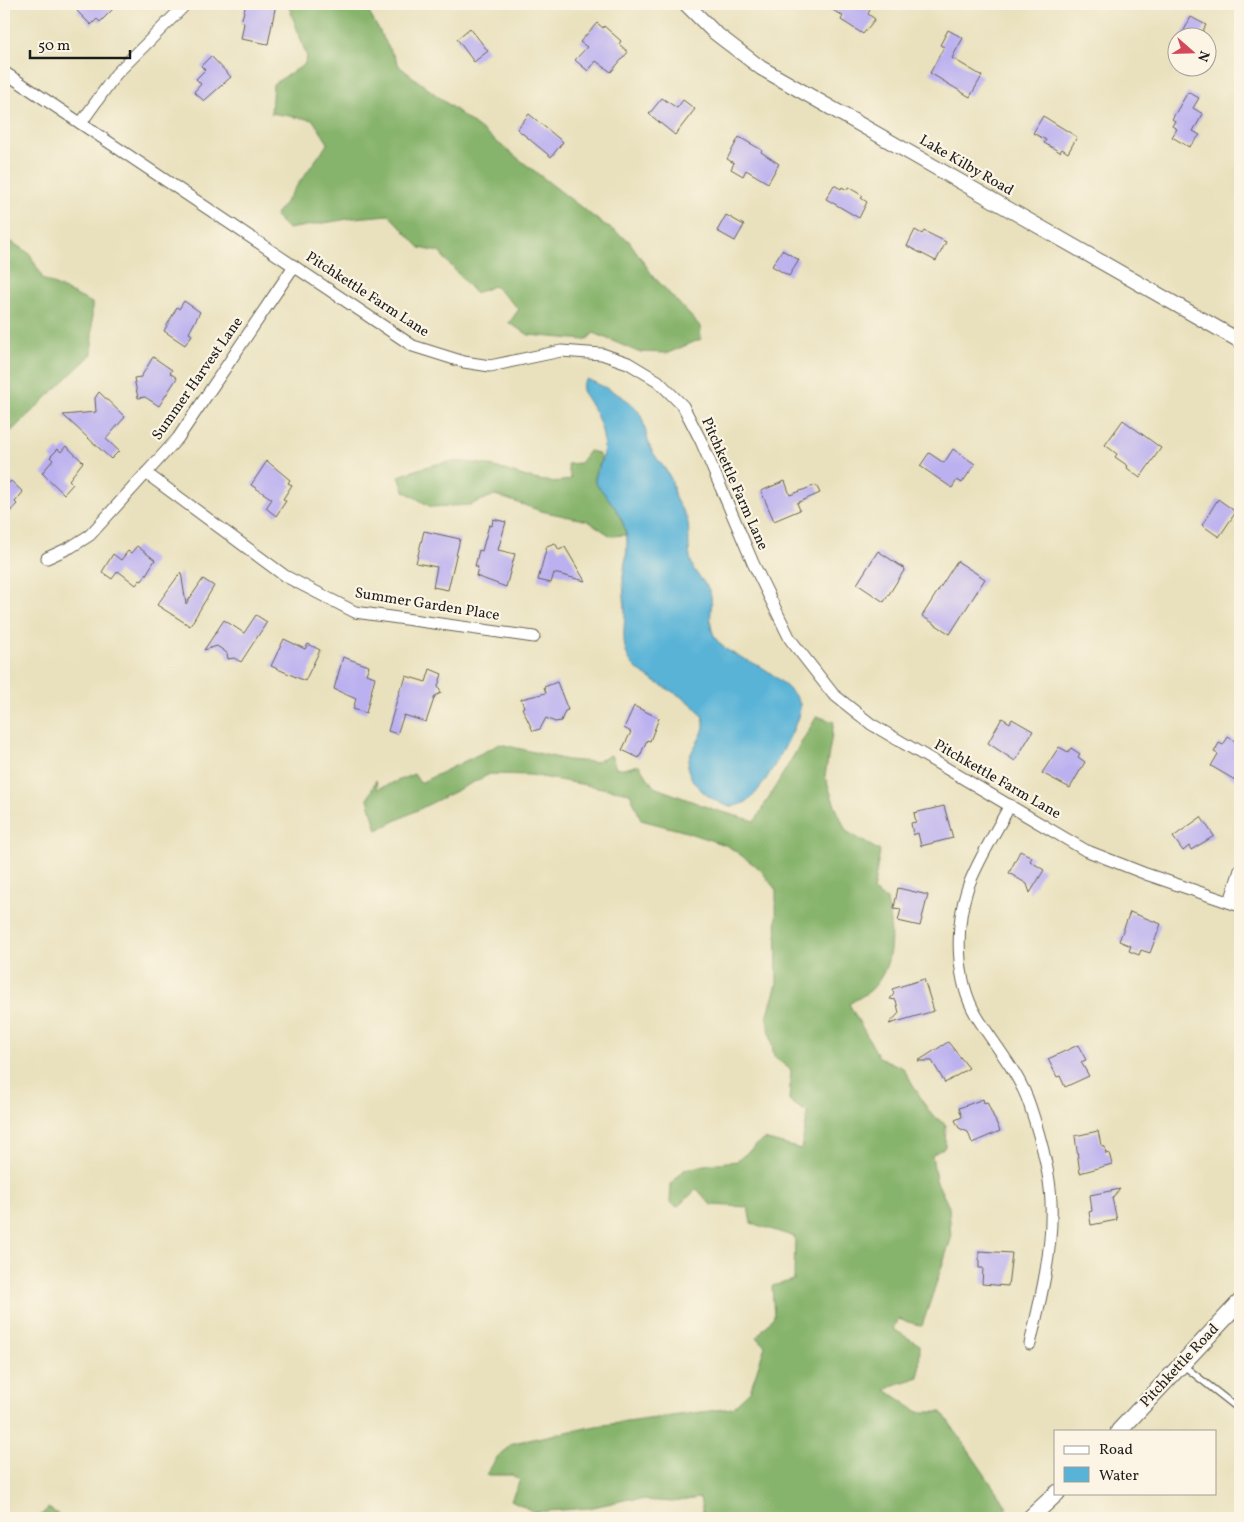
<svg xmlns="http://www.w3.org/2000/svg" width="1244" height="1522" viewBox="0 0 1244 1522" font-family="Vollkorn,serif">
<rect width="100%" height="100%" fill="#fcf5e5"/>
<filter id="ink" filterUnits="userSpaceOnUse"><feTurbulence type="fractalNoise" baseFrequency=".02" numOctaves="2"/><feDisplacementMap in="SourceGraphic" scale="10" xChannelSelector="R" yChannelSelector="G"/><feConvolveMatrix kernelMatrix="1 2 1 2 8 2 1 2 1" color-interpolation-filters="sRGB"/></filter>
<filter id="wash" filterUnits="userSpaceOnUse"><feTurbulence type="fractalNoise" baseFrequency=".0096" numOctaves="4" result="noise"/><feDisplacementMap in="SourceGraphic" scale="20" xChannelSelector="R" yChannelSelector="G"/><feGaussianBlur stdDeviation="1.12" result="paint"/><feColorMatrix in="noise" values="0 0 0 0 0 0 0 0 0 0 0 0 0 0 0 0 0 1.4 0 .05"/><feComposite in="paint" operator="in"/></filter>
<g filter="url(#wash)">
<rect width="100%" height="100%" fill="#e9e1bd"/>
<g fill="#87b46c" stroke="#526844">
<polygon points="288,4 364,4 400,67 595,218 629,241 653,276 700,326 701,339 668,353 638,352 594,333 586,340 529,335 509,323 519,309 494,286 475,293 439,252 420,248 389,215 354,218 288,229 275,216 328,143 313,120 271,113 273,84 304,65 307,57"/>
<polygon points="4,237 30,254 43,279 92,303 92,354 4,438"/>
<path d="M589,451l9,2 3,7 -6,13v10c13,15 28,31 31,52l-15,1 -23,-15 -47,-10 -46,-16 -25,10 -39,2 -27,-16 -5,-15c28,-10 45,-17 75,-13 32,3 66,26 97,16l-4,-15 13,-1z"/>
<path d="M817,716l17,6 -9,54 9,27 12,28 34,20 -7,40 14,9c5,32 9,63 -15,89 -6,6 -16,10 -23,15l30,53 24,11 27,45 16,12 -1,22 -13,8 4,25 13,27 2,32 -29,87 -24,-7 -5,10 27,16 -1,32 -22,7 -11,6 32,22h24l65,95 -8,11h-295l-4,-20 -28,4 -43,-3 -40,9 -55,4 -23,-12 9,-20 -8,-5h-26l12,-19 15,-13 83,-17 136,-18 18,-17 15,-45 -8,-9 17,-21 -2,-30 22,-6 1,-43 -44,-14 -3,-16 -37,-2 -14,-16 -20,18 -7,-5 1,-18 13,-14 25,-6 28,-3 27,-22 37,10 7,-36 -19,-12 2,-31 -17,-13 -7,-40 10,-33 -1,-94 -16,-21 -32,-23 -45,-15 -42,-11 -11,-27 -99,-18 -41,-1 -113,56 -9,-31 8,-19 2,9 36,-15 6,9 80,-39 67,16 28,2 16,-7 5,13h12l11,-3 15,22 61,23 40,11z"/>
<polygon points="48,1508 64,1518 38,1518"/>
</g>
<path fill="#59b3d7" stroke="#3a687a" d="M587,379c13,6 38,17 48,28 11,11 10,31 17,44 6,10 14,17 19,28 2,6 2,12 4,18 3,9 11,16 13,26 2,14 -1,27 4,42 4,11 14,17 18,27 4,12 -2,25 2,38 7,22 29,26 47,36 11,5 21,15 30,23 4,4 9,10 11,15 3,16 -35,81 -47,92 -5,6 -13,10 -21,10 -9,0 -18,-6 -25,-11 -46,-36 8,-54 -5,-79 -12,-23 -63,-34 -74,-59 -6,-13 -4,-28 -3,-42 0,-13 -2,-25 -2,-38 1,-11 4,-22 4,-33 0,-25 -17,-44 -32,-61 0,-12 7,-19 8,-30 4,-22 -9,-45 -21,-62l1,-8z"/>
<g id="blocks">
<g fill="#bbb0f0">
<polygon points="84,4 118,4 100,22 97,19 91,25 77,11"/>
<polygon points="246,4 276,4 268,44 241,39 244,23 241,22"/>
<polygon points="822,4 860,4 870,10 868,14 875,19 863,34 841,20 843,16"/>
<polygon points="1191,17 1206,25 1199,38 1180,38"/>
<polygon points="597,23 603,28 604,26 621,41 619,44 628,52 611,72 596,61 588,71 575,60 587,47 580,42"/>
<polygon points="470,28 488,51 474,62 457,39"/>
<polygon points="948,30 963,38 952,58 982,76 970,97 930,73 944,47 940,45"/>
<polygon points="211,56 231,77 204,101 194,92 201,84 196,79 205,70 201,66"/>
<polygon points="1188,92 1199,98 1193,108 1203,114 1193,131 1200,135 1189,147 1172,137 1177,129 1172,126 1175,121 1172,119"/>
<polygon points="662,98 677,108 683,100 695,109 675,135 649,114"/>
<polygon points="529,114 563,142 551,157 517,129"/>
<polygon points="1043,116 1077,137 1068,153 1062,149 1060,152 1044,143 1046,140 1033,133"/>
<polygon points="739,137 762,150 761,152 779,164 768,183 746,170 743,176 731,169 734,163 727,159"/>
<polygon points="834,185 841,189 842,187 847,190 848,187 863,196 861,198 867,202 859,218 826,199"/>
<polygon points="726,215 744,225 735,241 717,231"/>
<polygon points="915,230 922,234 924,231 946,242 936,261 907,246"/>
<polygon points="782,250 799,260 789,276 772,266"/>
<polygon points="184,301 200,312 189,333 192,335 185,345 164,331 177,307 179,309"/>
<polygon points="153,357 172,370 170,373 177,378 159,406 145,397 138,398 134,378 141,377"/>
<polygon points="99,392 125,417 106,439 119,451 111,459 63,415 96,412 95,398"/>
<polygon points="1123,420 1161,448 1140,478 1127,468 1128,466 1115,457 1117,454 1105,445"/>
<polygon points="66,446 83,462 69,480 73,484 64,494 42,473 53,460 50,457 58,449 61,452"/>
<polygon points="953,449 975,464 962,483 957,480 952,488 920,466 929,453 944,463"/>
<polygon points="267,461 290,480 288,483 292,485 283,499 286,501 276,516 266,508 272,499 251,485"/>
<polygon points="11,481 23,492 15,502 17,504 4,518 4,488"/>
<polygon points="785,481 790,495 816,485 820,493 797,503 800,510 774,521 761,491"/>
<polygon points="1218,499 1236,512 1219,537 1202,525"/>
<polygon points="493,519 506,522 498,550 515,554 506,587 476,576 478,567 475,566 479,550 482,551 489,525 492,526"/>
<polygon points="424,531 460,539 448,590 433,587 437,567 416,563"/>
<polygon points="555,543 559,550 565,547 585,581 554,573 551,583 538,580 547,546"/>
<polygon points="137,546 155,560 142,581 140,580 136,585 118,571 112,579 102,572 113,554 121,560 128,551 131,553"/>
<polygon points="878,551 905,569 884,602 857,584"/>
<polygon points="957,561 985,579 950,634 922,616"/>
<polygon points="181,572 186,604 203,579 214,586 190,626 157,605"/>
<polygon points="256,615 267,622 241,662 234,658 228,659 227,653 217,646 204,650 224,620 244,633"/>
<polygon points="284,639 305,649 308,644 320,650 305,681 271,666"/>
<polygon points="343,657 369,666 366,674 375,677 366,713 353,709 356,699 334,689"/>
<polygon points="430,669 442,674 438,686 441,693 435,696 426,722 404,715 397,734 388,731 401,686 403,686 406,676 426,682"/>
<polygon points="557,682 568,710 565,711 561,721 555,722 546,718 540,729 533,731 522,708 524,707 521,699 546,693 544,687"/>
<polygon points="634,706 659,718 650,741 647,740 639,758 622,750 631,732 624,728"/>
<polygon points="1002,718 1010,723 1012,719 1033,731 1015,761 988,743"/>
<polygon points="1228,737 1240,744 1240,783 1211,766 1218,754 1214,752 1219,743 1223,745"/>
<polygon points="1059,747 1068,752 1071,748 1080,754 1078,757 1085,762 1070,788 1042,773"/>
<polygon points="944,806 953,838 921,846 918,833 913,835 911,823 916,822 914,813"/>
<polygon points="1201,817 1214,836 1191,850 1189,846 1183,851 1173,837"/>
<polygon points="1020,851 1032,857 1030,861 1044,870 1030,893 1027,884 1009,873"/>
<polygon points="898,888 928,895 920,926 898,921 901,909 894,908"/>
<polygon points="1130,912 1161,924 1150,953 1141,950 1139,955 1129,951 1131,946 1119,941"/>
<polygon points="924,979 934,1011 889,1024 899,1013 896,1000 890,999 894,994 892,989"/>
<polygon points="948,1042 969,1068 945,1083 932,1061 918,1061"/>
<polygon points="1078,1045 1086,1060 1081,1062 1089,1076 1065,1087 1060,1076 1057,1077 1048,1059"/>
<polygon points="983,1099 984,1103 987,1102 1000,1131 972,1143 968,1132 959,1128 955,1120 962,1117 959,1108"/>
<polygon points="1098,1131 1101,1145 1105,1147 1106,1154 1109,1153 1112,1164 1080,1173 1075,1136"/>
<polygon points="1120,1189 1112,1198 1117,1220 1091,1225 1089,1212 1092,1211 1090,1195"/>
<polygon points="979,1251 1012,1253 1008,1286 982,1284 983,1268 979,1268"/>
</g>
</g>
</g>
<g filter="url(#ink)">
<use href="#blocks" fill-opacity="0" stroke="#646154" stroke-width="1"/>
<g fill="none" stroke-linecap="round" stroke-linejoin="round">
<g stroke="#646154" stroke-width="8">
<polyline id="service" points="1184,1366 1240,1410"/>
</g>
<g stroke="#646154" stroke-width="13">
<g id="minor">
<polyline points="4,72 413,346 464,362 490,366 561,351 602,354 628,363 658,381 683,406 701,441 753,563 790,639 833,694 871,724 1085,850 1146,874 1240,906"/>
<polyline points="81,123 116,74 186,4"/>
<polyline points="146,473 285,576 355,612 534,637"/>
<polyline points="47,558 71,547 90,535 178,438 294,266"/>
<path d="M1010,805c-13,25 -35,60 -43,85 -12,37 -11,91 9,125 18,30 43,57 54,91 10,30 20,65 21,96 2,48 -10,96 -21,142"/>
<polyline points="1230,902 1240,870"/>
</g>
</g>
<g stroke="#646154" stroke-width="16">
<polyline id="tertiary" points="686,4 714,32 761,68 1240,341"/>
</g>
<g stroke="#646154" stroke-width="18">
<g id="secondary">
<polyline points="1119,1431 1240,1302"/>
<polyline points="1030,1518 1057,1493"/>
</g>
</g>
<use href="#service" stroke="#fff" stroke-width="5.5"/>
<use href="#minor" stroke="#fff" stroke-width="11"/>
<use href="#tertiary" stroke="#fff" stroke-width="14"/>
<use href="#secondary" stroke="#fff" stroke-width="16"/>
</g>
</g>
<g text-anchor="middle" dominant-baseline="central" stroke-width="4.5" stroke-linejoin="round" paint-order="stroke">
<g font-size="15" fill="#1c1c1c" stroke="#fcf5e5">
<text transform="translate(966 166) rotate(30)">Lake Kilby Road</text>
<text transform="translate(367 295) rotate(33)">Pitchkettle Farm Lane</text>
<text transform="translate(198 379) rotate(-55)">Summer Harvest Lane</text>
<text transform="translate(734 484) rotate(66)">Pitchkettle Farm Lane</text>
<text transform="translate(427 605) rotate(9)">Summer Garden Place</text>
<text transform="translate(997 780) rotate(30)">Pitchkettle Farm Lane</text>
<text transform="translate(1180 1366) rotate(-47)">Pitchkettle Road</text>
</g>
</g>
<rect width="1244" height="1522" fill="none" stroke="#fcf5e5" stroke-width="20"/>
<rect x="1054" y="1430" width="162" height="65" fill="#fcf5e5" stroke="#a29e95"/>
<rect x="1064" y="1446" width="25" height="8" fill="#ffffff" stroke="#a29e95"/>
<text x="1099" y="1454" font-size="15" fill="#1c1c1c">Road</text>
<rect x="1064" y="1467" width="25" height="15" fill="#59b3d7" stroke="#a29e95"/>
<text x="1099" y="1480" font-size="15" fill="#1c1c1c">Water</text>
<g transform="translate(1192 52) rotate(110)"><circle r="24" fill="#fcf5e5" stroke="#a29e95"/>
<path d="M0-4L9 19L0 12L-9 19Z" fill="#d1495b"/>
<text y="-8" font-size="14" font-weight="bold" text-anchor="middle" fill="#1c1c1c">N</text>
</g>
<path d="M30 50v8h100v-8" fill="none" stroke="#1c1c1c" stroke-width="2.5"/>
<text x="38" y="50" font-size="15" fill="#1c1c1c" stroke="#fcf5e5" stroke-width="4" paint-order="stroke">50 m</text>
</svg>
